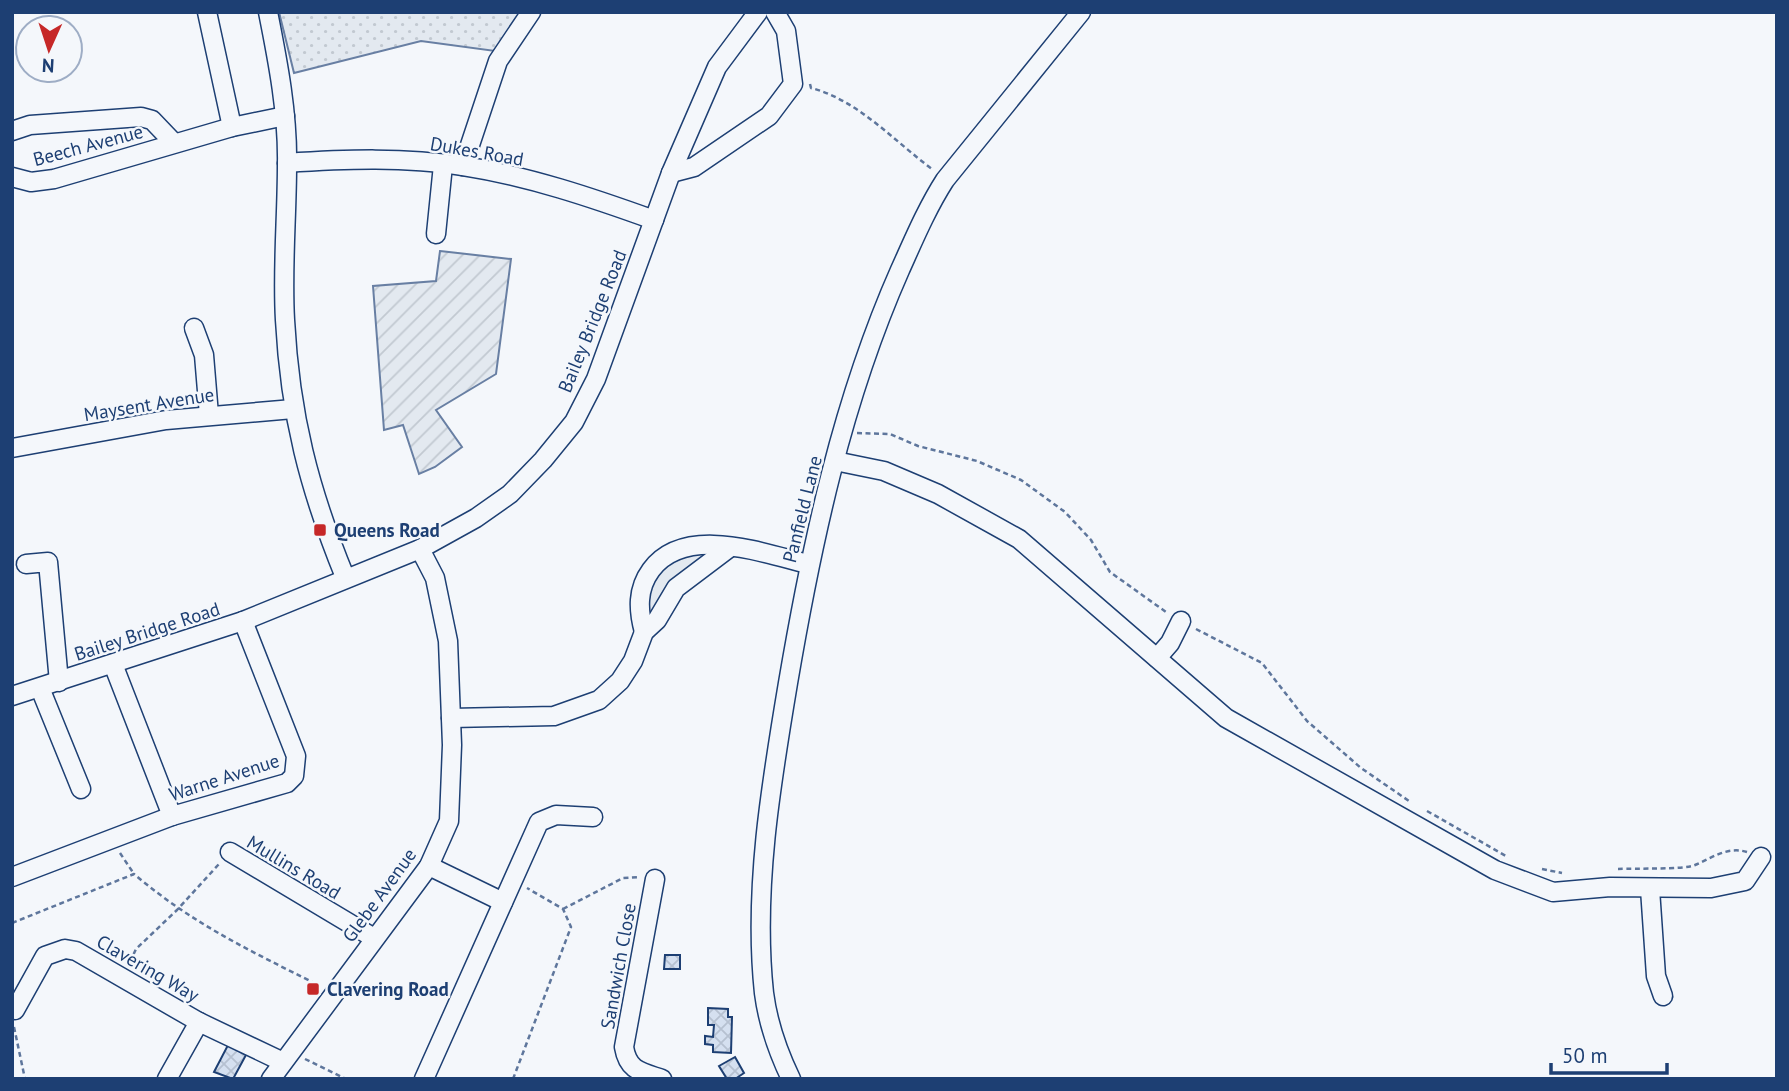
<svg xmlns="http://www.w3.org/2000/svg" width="1789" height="1091" viewBox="0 0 1789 1091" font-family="'PT Sans',sans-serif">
<defs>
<pattern id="park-dots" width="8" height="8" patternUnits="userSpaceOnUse" patternTransform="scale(1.75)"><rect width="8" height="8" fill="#e3e9f0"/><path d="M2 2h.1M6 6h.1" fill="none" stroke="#c2c9d1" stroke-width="1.8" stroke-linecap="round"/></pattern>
<pattern id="garden-furrows" width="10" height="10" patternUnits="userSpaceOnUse" patternTransform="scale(1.75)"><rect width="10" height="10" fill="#e3e9f0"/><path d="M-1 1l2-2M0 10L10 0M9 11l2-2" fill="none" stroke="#c2c9d1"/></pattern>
<pattern id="building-cross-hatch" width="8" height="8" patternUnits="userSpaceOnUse" patternTransform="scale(1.75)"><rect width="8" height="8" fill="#d5e0f0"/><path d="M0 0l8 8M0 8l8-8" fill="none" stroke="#b6c1d1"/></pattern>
</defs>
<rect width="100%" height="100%" fill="#f4f7fb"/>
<polygon fill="#e3e9f0" stroke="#687fa3" stroke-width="2" points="706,551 707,555 653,615 645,613 644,599 666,561"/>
<polygon fill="url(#park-dots)" stroke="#687fa3" stroke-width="2" points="279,12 524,12 495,51 421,41 294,73"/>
<polygon fill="url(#garden-furrows)" stroke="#687fa3" stroke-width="2" points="440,251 511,259 496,374 436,410 462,447 435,467 419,474 403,425 384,430 373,286 436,281"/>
<g fill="url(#building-cross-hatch)" stroke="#1d3f73" stroke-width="2">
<polygon points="665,955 680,955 680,969 664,969"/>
<polygon points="708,1008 728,1009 728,1017 732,1017 731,1053 713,1052 713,1045 705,1044 705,1036 713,1037 714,1025 708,1025"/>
<polygon points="228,1045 246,1055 233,1079 214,1072"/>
<polygon points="735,1057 744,1073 735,1079 727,1079 719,1066"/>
</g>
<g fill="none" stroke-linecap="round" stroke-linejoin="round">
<g stroke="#1d3f73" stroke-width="21">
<g id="minor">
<polyline points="207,12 232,127"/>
<path d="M268,12c10,50 20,102 19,153 0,52 -5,103 -2,155 5,95 24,169 60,257"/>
<polyline points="12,131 30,125 141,117 152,120 174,143"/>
<path d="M287,163c59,-4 118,-6 176,3 65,10 130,32 191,54"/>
<polyline points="463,166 498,61 531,12"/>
<polyline points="671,173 694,167 769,116 793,84 786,31 775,12"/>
<polyline points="12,177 31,182 54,179 232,127 285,116"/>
<polyline points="436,234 443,165"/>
<polyline points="194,328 204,355 209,415"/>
<polyline points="12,448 166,420 293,409"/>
<polyline points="835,461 884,471 938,494 1019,539 1226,718 1495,870 1553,892 1610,887 1711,888 1745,881 1761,857"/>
<polyline points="26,564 48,562 59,682"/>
<path d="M644,632c-6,-22 -7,-43 7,-62 34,-46 111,-17 157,-6"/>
<polyline points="1157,658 1170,643 1181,621"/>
<polyline points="113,664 172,816"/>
<polyline points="40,688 81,789"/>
<polyline points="12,696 243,621 420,549 476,518 510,494 543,460 574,422 596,379 671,173 717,67 758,12"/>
<polyline points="451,718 554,716 599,700 620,681 633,661 644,632 657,620 676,588 729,548"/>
<polyline points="230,852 374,938"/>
<polyline points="429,866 503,902"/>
<polyline points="12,877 172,816 287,783 294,776 296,756 243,621"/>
<path d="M655,879l-31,168c4,24 17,25 38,32"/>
<polyline points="1650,889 1656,976 1663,996"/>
<polyline points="15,1010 45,956 65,949 76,951 199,1022 283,1062"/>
<polyline points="167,1079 199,1022"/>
<polyline points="271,1079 429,866 449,821 452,745 448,641 435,578 420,549"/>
<polyline points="424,1079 539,822 556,815 593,817"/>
<path d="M791,1079c-13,-27 -23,-55 -27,-86 -11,-102 7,-209 24,-310 24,-141 54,-282 112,-413 14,-31 27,-62 45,-90l136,-168"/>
</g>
</g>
<g stroke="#5e769c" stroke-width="2.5" stroke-dasharray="5 3.5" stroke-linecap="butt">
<path d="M810,84l1,4c47,12 83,53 121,81"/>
<polyline points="857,433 890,434 918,446 977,461 1021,480 1065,512 1091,540 1110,572 1166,612"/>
<polyline points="1196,629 1262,663 1307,721 1361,768 1409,801"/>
<polyline points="1427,811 1506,856"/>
<polyline points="120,853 134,874"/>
<polyline points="1542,869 1562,873"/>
<path d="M1618,869c16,-1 66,1 77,-4 17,-7 32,-19 52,-13"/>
<polyline points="563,909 623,878 640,877"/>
<path d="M12,923l122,-49c60,51 117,77 186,112"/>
<polyline points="130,962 136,949 177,910 219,864"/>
<polyline points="14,1027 25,1079"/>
<polyline points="305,1059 346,1079"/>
<polyline points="513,1079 571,927 563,909 527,888"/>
</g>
<use href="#minor" stroke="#f4f7fb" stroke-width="18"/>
</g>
<g fill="#c62828" stroke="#f4f7fb" stroke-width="2.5">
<rect x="313" y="523" width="14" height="14" rx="3.5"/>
<rect x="306" y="982" width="14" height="14" rx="3.5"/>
</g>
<g text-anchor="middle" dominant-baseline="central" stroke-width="5" stroke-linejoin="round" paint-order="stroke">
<g font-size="19" fill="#1d3f73" stroke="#f4f7fb">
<text transform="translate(88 145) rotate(-15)">Beech Avenue</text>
<text transform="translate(477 151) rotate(10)">Dukes Road</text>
<text transform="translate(592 321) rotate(-68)">Bailey Bridge Road</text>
<text transform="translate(149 404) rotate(-9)">Maysent Avenue</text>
<text transform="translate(802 509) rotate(-76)">Panfield Lane</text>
<text transform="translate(147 631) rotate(-18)">Bailey Bridge Road</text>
<text transform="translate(224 777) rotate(-18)">Warne Avenue</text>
<text transform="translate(294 867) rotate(31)">Mullins Road</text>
<text transform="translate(379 895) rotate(-54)">Glebe Avenue</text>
<text transform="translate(618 966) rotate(-80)">Sandwich Close</text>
<text transform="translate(148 968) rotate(30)">Clavering Way</text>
</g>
<g font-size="19" font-weight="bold" fill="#1d3f73" stroke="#f4f7fb" text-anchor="start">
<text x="334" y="530">Queens Road</text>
<text x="327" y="989">Clavering Road</text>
</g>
</g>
<rect width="1789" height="1091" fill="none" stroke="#1d3f73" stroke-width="28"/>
<g transform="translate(49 49) rotate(183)"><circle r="33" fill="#f4f7fb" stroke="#9eadc5" stroke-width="2"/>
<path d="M0-5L12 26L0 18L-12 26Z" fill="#c62828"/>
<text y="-10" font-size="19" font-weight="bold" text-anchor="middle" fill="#1d3f73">N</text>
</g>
<path d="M1551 1063v10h116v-10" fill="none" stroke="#1d3f73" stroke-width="3.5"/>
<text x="1562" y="1063" font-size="21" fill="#1d3f73" stroke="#f4f7fb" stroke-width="5" paint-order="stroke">50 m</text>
</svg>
